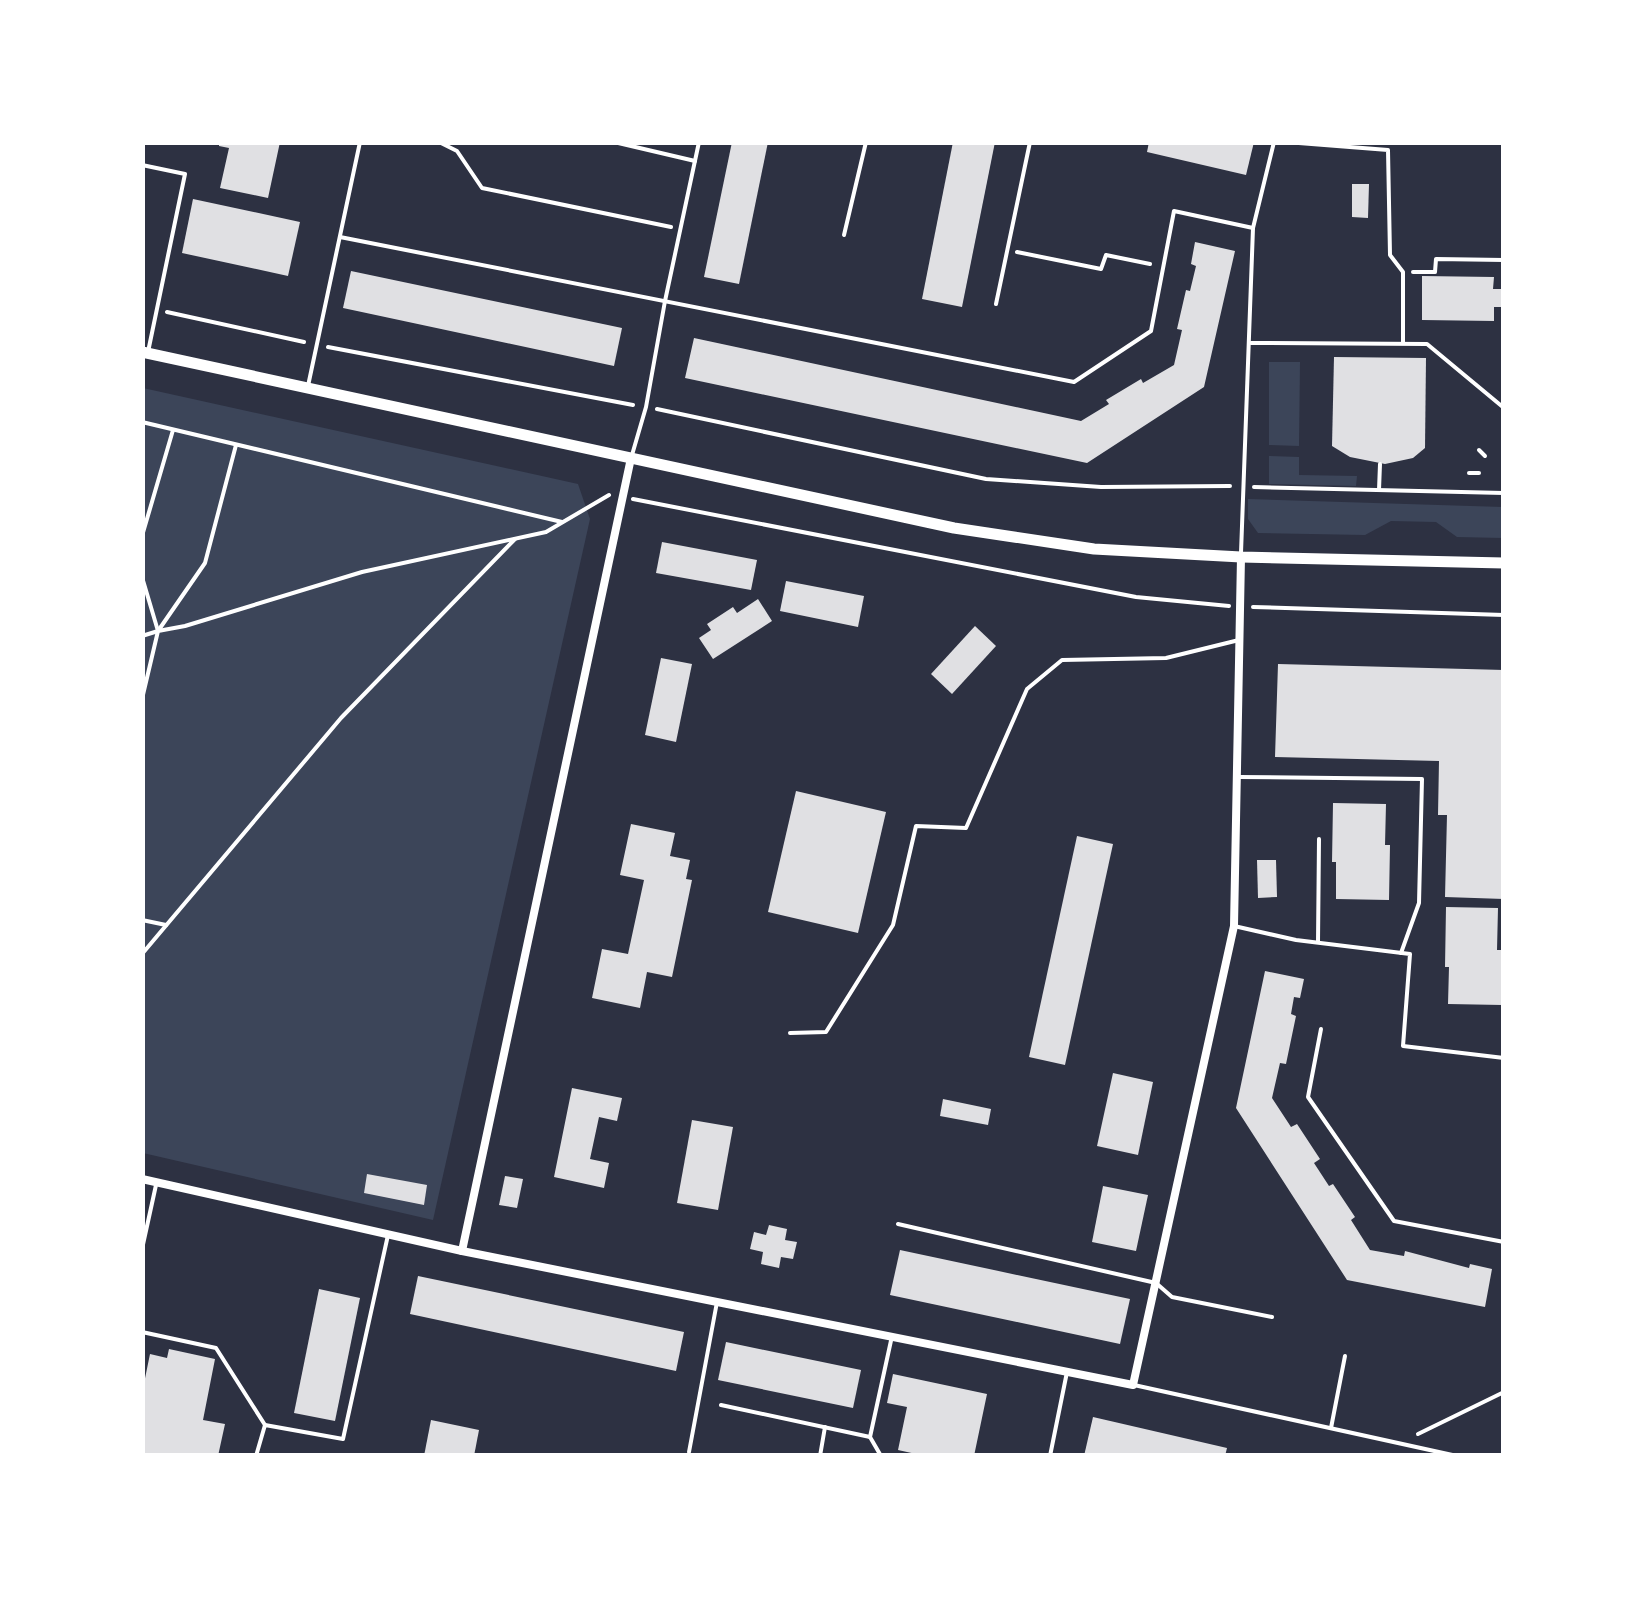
<svg xmlns="http://www.w3.org/2000/svg" width="1646" height="1598" viewBox="0 0 1646 1598" font-family="'Roboto Condensed',sans-serif">
<rect width="100%" height="100%" fill="#2d3142"/>
<g fill="#3c4559">
<polygon points="1269,362 1300,362 1299,446 1269,445"/>
<polygon points="143,388 578,484 590,519 433,1220 143,1153"/>
<polygon points="1269,456 1299,457 1299,475 1357,476 1356,486 1269,484"/>
<polygon points="1248,499 1503,507 1503,538 1457,537 1436,522 1391,521 1365,535 1258,533 1248,519"/>
</g>
<g fill="#e0e0e3">
<polygon points="219,142 280,142 268,198 220,188 229,148 219,146"/>
<polygon points="732,142 768,142 739,284 704,277"/>
<polygon points="953,142 995,142 962,307 922,299"/>
<polygon points="1149,142 1254,142 1246,175 1147,152"/>
<polygon points="1352,184 1369,184 1368,218 1352,217"/>
<polygon points="193,199 300,222 288,276 182,253"/>
<polygon points="1195,242 1235,251 1204,387 1087,463 685,378 694,338 1081,421 1109,404 1106,400 1141,379 1143,383 1174,365 1182,330 1177,329 1186,290 1190,291 1196,266 1191,264"/>
<polygon points="351,271 622,328 614,366 343,308"/>
<polygon points="1422,276 1494,277 1493,289 1504,289 1504,307 1494,307 1494,321 1422,320"/>
<polygon points="1334,357 1426,358 1425,448 1413,458 1385,464 1350,457 1332,446"/>
<polygon points="662,542 757,560 751,590 656,573"/>
<polygon points="786,581 864,596 858,627 780,611"/>
<polygon points="758,599 772,621 713,659 699,638 711,630 707,624 733,607 737,613"/>
<polygon points="975,626 996,646 952,694 931,674"/>
<polygon points="661,658 692,664 676,742 645,735"/>
<polygon points="1278,664 1504,670 1504,899 1445,897 1447,815 1438,815 1439,761 1275,757"/>
<polygon points="796,791 886,812 858,933 768,912"/>
<polygon points="1333,803 1386,804 1385,845 1390,845 1389,900 1336,899 1336,862 1332,862"/>
<polygon points="631,824 675,833 670,856 690,860 686,879 692,880 672,977 647,972 640,1008 592,998 602,949 628,954 644,880 620,875"/>
<polygon points="1077,836 1113,844 1065,1065 1029,1057"/>
<polygon points="1257,860 1276,860 1277,897 1258,898"/>
<polygon points="1446,907 1498,908 1497,950 1503,950 1502,1005 1448,1004 1449,967 1445,967"/>
<polygon points="1265,971 1304,979 1300,998 1294,997 1291,1014 1296,1016 1286,1064 1280,1063 1272,1098 1291,1127 1297,1124 1320,1159 1314,1163 1329,1186 1333,1184 1355,1217 1351,1220 1370,1250 1404,1256 1405,1251 1469,1268 1470,1264 1492,1269 1485,1307 1347,1280 1236,1108"/>
<polygon points="1113,1073 1153,1082 1138,1155 1097,1146"/>
<polygon points="572,1088 622,1098 617,1121 599,1117 590,1159 609,1163 604,1188 554,1177"/>
<polygon points="943,1099 991,1109 988,1125 940,1116"/>
<polygon points="692,1120 733,1127 718,1210 677,1203"/>
<polygon points="367,1174 427,1185 424,1205 364,1193"/>
<polygon points="505,1176 523,1179 517,1208 499,1205"/>
<polygon points="1103,1186 1148,1195 1136,1251 1092,1242"/>
<polygon points="769,1225 787,1229 785,1240 797,1242 793,1259 781,1257 779,1268 761,1264 763,1252 750,1249 754,1232 766,1235"/>
<polygon points="900,1250 1130,1299 1120,1344 890,1295"/>
<polygon points="418,1276 684,1332 676,1371 410,1314"/>
<polygon points="319,1289 360,1298 335,1421 294,1413"/>
<polygon points="726,1342 861,1370 853,1408 718,1380"/>
<polygon points="169,1349 215,1359 203,1420 225,1424 218,1456 142,1456 142,1393 150,1354 167,1358"/>
<polygon points="893,1374 987,1394 974,1456 925,1456 898,1450 907,1407 887,1403"/>
<polygon points="1093,1417 1227,1448 1225,1456 1084,1456"/>
<polygon points="431,1420 479,1430 474,1456 424,1456"/>
</g>
<g fill="none" stroke-linecap="round" stroke-linejoin="round">
<g stroke="#fff" stroke-width="4">
<polyline points="439,142 457,151 482,188 671,227"/>
<polyline points="1017,252 1101,269 1106,255 1150,264"/>
<polyline points="1413,272 1435,272 1436,259 1504,260"/>
<polyline points="167,312 304,342"/>
<polyline points="328,347 633,405"/>
<polyline points="657,409 986,479 1101,487 1230,486"/>
<polyline points="142,422 562,522"/>
<polyline points="1479,450 1485,456"/>
<polyline points="1469,473 1479,473"/>
<polyline points="1254,487 1504,493"/>
<polyline points="1379,490 1380,464"/>
<polyline points="633,499 1136,597 1229,606"/>
<polyline points="142,536 173,430"/>
<polyline points="142,577 158,631"/>
<polyline points="1253,607 1504,615"/>
<polyline points="142,636 158,631 205,563 236,445"/>
<polyline points="142,699 158,631 185,626 362,572 546,532 609,495"/>
<polyline points="142,920 166,925"/>
<polyline points="142,954 341,718 515,539"/>
<polyline points="1418,1434 1504,1392"/>
</g>
<g stroke="#fff" stroke-width="4">
<polyline points="614,142 695,161"/>
<polyline points="1286,142 1388,150 1390,255 1403,272 1403,343"/>
<polyline points="142,165 185,174 148,352"/>
<polyline points="1253,228 1274,142"/>
<polyline points="844,235 866,142"/>
<polyline points="340,237 1074,382 1151,331 1174,211 1253,228 1241,553"/>
<polyline points="996,304 1030,142"/>
<polyline points="1251,343 1427,344 1504,408"/>
<polyline points="308,386 360,142"/>
<polyline points="632,455 646,407 665,301 699,142"/>
<polyline points="1239,777 1422,779 1419,903 1401,953"/>
<polyline points="1234,926 1296,940 1410,954 1403,1046 1504,1058"/>
<polyline points="1318,942 1319,839"/>
<polyline points="1321,1029 1308,1097 1394,1221 1504,1242"/>
<polyline points="790,1033 826,1032 893,925 916,826 966,828 1027,689 1062,660 1166,658 1239,640"/>
<polyline points="898,1224 1156,1283 1172,1297 1272,1317"/>
<polyline points="142,1249 156,1185"/>
<polyline points="142,1332 216,1348 265,1425"/>
<polyline points="1134,1385 1457,1456"/>
<polyline points="721,1405 870,1437"/>
<polyline points="1331,1428 1345,1356"/>
<polyline points="689,1452 717,1302"/>
<polyline points="256,1456 265,1425 343,1439 388,1235"/>
<polyline points="820,1456 825,1427"/>
<polyline points="881,1456 870,1437 892,1336"/>
<polyline points="1050,1456 1067,1372"/>
</g>
<g stroke="#fff" stroke-width="8">
<polyline points="142,1179 462,1251 1133,1385 1234,926 1241,557"/>
<polyline points="462,1251 631,458"/>
</g>
<polyline stroke="#fff" stroke-width="11" points="142,352 954,528 1094,549 1241,557 1504,563"/>
</g>
<rect width="1646" height="1598" fill="none" stroke="#ffffff" stroke-width="290"/>
</svg>
